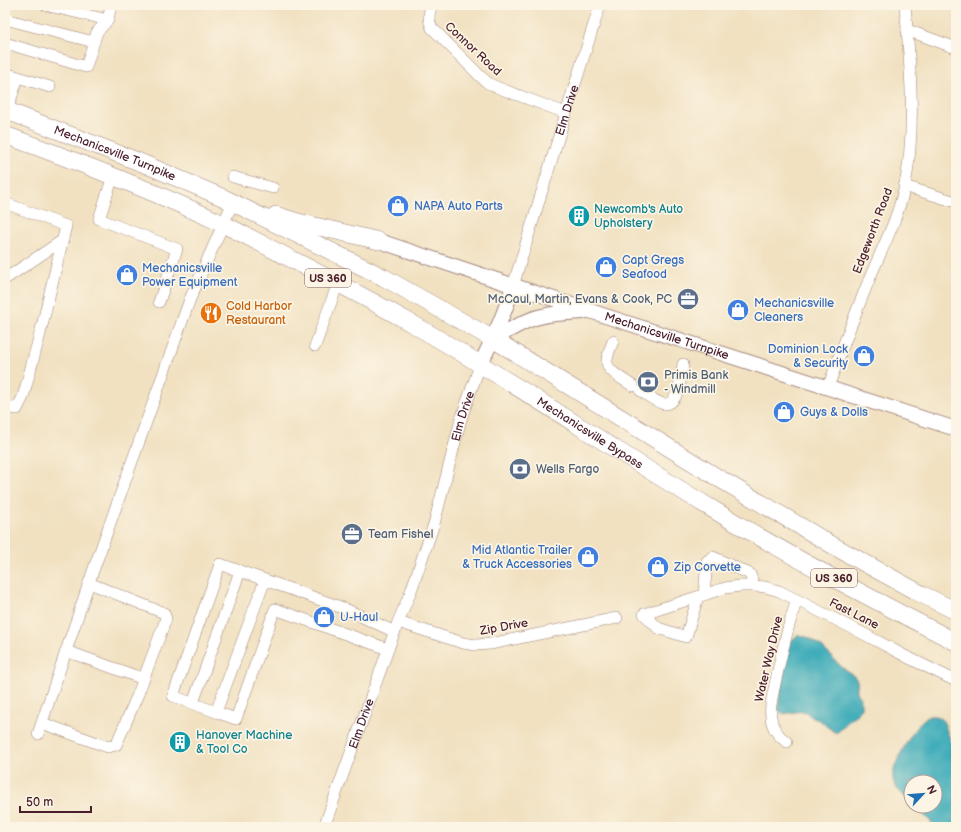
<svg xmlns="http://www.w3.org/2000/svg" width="961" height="832" viewBox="0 0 961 832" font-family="'Balsamiq Sans',sans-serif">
<rect width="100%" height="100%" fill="#fcf5e5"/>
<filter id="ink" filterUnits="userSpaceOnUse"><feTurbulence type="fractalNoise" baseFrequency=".025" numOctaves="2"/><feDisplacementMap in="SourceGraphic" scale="8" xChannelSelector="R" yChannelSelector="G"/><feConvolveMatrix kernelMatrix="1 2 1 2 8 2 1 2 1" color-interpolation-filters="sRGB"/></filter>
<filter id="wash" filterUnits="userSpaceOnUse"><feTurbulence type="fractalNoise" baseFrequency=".012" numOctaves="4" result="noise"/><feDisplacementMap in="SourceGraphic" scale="16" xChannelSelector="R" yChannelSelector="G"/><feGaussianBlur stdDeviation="0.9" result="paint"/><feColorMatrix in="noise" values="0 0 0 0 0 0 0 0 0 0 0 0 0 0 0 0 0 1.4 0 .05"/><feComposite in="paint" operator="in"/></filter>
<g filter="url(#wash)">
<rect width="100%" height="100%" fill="#f1e1c1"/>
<g fill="#3aaab8" stroke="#426472">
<path d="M798,635c20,2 32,22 46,34 4,3 10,6 12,10 3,4 0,8 1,12 0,3 3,5 3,8 1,3 1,6 1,9l-4,6 -6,4 -13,14h-4l-15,-12 -6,-2 -7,-6 -3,-1 -21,3 -2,-2 -2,-3 3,-25 9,-41 3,-4z"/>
<path d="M929,716c16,-1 14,6 19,18 2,6 5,10 8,15v78h-20l-21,-21h20v-24h-24v20c-8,-7 -17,-13 -18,-24 -2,-11 20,-48 28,-56 2,-3 5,-4 8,-6z"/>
</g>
</g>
<g filter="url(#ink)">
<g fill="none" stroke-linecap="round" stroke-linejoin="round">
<g stroke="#9e8076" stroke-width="12">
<g id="minor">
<polyline points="45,5 108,20"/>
<path d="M432,5c-4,9 -4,14 0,23l48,48 8,7 8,4 70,26"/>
<polyline points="5,19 94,42"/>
<polyline points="907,30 956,48"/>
<polyline points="5,43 86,67 97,32 108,20 111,5"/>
<polyline points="5,73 50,87"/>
<polyline points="5,117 18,77"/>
<polyline points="113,176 99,219 177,249 159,302"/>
<polyline points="233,177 273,188"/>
<polyline points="904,186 956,202"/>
<polyline points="5,203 66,226 40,334 23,397 17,409 5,407"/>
<polyline points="5,279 63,240"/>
<path id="s1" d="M513,286l53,-173 34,-108"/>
<path d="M613,341c-2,6 -5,12 -6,19 -2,11 18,20 26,26"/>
<polyline points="315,346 338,283"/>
<path d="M828,388c13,-38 28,-76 43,-113 12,-28 26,-56 33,-85 13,-59 6,-126 1,-185"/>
<path d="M641,391c6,4 16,12 23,13 16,1 17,-30 19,-40"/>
<polyline points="704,595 707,561 713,557 750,574 754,586"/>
<polyline points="698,597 686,637 658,628 644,614 725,588 740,586 754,586 765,587 779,591 797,600 864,634 907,657 956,681"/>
<polyline points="398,622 463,643 476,645 490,644 617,618"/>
<polyline points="388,649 275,609 236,719 216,712 265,580 343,608 395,632"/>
<polyline points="66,651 144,679"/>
<polyline points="193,703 240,571"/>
<polyline points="216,712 173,696 220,564 265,580"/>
<polyline points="42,723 108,747 116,745 138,694 166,619 164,613 89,583"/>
<polyline points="38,734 92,574 190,299 233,202"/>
<path d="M787,742c-9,-6 -15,-14 -16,-25 -2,-11 2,-23 4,-33 6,-28 12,-57 22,-84"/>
<path id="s2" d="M324,827l74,-205 13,-31 23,-67 27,-105 19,-54"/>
</g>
</g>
<g stroke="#9e8076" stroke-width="16">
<g id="major">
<path id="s3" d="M379,241l211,70 366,118"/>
<path d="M493,339c13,-7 26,-15 39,-20 16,-6 34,-6 51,-7"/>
<path d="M480,365c13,-26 25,-52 33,-79"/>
</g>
</g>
<g stroke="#9e8076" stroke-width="18">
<g id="highway">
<path id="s4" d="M5,110l137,53 82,35 159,79 110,62 222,137 124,73 82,45 35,17"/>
<path id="s5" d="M5,135c74,27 147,55 218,89 63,32 126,64 188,99 103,59 201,126 303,187 79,48 160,90 242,132"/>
<polyline points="276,215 298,222 379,241"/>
</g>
</g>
<use href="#minor" stroke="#fff" stroke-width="11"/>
<use href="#major" stroke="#fff" stroke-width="14"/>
<use href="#highway" stroke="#fff" stroke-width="17"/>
</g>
</g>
<defs>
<g id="shop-disc" transform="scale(1.15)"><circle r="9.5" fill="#3f7fe0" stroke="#fcf5e5"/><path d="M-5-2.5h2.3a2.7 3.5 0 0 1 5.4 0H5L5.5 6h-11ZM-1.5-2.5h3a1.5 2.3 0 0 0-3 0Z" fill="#fff"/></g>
<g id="building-disc" transform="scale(1.15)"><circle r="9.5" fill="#0f9aa8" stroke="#fcf5e5"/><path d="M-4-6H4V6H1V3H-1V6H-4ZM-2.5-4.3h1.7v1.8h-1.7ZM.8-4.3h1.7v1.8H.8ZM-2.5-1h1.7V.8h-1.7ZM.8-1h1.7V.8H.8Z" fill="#fff"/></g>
<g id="office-disc" transform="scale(1.15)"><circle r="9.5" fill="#5c6f8a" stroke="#fcf5e5"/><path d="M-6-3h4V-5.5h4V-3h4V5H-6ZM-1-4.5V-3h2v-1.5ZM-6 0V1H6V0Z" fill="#fff"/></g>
<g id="restaurant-disc" transform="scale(1.15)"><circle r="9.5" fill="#e8710a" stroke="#fcf5e5"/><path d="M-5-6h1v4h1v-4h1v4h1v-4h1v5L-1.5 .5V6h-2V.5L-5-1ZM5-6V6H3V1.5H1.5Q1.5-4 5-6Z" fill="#fff"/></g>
<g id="bank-disc" transform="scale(1.15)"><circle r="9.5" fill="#5c6f8a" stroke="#fcf5e5"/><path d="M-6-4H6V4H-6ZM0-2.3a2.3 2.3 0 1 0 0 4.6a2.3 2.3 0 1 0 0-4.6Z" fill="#fff"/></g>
</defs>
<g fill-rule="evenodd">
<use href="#shop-disc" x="398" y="206"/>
<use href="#building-disc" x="579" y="216"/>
<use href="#shop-disc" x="606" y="267"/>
<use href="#shop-disc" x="127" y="275"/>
<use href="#office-disc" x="688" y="299"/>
<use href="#shop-disc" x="738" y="310"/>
<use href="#restaurant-disc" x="211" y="313"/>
<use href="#shop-disc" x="864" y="356"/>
<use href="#bank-disc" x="648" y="382"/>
<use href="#shop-disc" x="784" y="412"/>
<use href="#bank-disc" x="520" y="469"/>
<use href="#office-disc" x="352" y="534"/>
<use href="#shop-disc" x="588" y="557"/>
<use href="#shop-disc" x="658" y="567"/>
<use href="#shop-disc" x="324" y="617"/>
<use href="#building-disc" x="180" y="742"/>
</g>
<g text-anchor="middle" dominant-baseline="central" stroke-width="3.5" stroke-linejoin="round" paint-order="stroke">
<g fill="#fcf5e5" stroke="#7f5f63" stroke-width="1">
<rect x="305" y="269" width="46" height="18" rx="3"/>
<rect x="811" y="569" width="46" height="18" rx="3"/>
</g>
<g font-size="11" font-weight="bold" fill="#4a1f2b">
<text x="328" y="278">US 360</text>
<text x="834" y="578">US 360</text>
</g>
<g font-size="12" fill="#4a1f2b" stroke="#fcf5e5">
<text transform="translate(473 49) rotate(43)">Connor Road</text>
<text stroke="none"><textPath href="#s1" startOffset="184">Elm Drive</textPath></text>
<text stroke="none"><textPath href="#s4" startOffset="118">Mechanicsville Turnpike</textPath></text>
<text transform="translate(873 231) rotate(-69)">Edgeworth Road</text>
<text stroke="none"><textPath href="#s3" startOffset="303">Mechanicsville Turnpike</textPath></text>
<text stroke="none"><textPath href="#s2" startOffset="434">Elm Drive</textPath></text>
<text stroke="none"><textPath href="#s5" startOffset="658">Mechanicsville Bypass</textPath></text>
<text transform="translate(854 614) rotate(27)">Fast Lane</text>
<text transform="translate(504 627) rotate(-10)">Zip Drive</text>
<text transform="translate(769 659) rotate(-77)">Water Way Drive</text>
<text stroke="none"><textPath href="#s2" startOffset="110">Elm Drive</textPath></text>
</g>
<g font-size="12" fill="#366cbe" stroke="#fcf5e5" text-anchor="start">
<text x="414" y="206">NAPA Auto Parts</text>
<text x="622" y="260">Capt Gregs<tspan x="622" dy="14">Seafood</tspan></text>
<text x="142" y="268">Mechanicsville<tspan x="142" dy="14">Power Equipment</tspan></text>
<text x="754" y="303">Mechanicsville<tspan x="754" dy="14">Cleaners</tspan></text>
<text x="848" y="349" text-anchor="end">Dominion Lock<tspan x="848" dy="14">&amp; Security</tspan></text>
<text x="800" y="412">Guys &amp; Dolls</text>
<text x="572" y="550" text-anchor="end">Mid Atlantic Trailer<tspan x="572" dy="14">&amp; Truck Accessories</tspan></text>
<text x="674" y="567">Zip Corvette</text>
<text x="340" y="617">U-Haul</text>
</g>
<g font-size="12" fill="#0d838f" stroke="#fcf5e5" text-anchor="start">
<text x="594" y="209">Newcomb's Auto<tspan x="594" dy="14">Upholstery</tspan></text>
<text x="196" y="735">Hanover Machine<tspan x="196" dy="14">&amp; Tool Co</tspan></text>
</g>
<g font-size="12" fill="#4e5e75" stroke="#fcf5e5" text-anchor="start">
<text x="672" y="299" text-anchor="end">McCaul, Martin, Evans &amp; Cook, PC</text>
<text x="664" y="375">Primis Bank<tspan x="664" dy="14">- Windmill</tspan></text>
<text x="536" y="469">Wells Fargo</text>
<text x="368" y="534">Team Fishel</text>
</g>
<g font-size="12" fill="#c56008" stroke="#fcf5e5" text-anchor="start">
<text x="226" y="306">Cold Harbor<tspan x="226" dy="14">Restaurant</tspan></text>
</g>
</g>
<rect width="961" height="832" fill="none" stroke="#fcf5e5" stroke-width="20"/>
<g transform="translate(923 794) rotate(64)"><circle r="19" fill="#fcf5e5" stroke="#b59f9b"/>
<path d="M0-3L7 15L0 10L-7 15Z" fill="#1f6fb2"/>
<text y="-6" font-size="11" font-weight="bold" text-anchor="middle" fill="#4a1f2b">N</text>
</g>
<path d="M20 806v6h71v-6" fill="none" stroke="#4a1f2b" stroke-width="2"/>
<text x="26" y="806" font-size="12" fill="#4a1f2b" stroke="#fcf5e5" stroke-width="3" paint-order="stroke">50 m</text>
</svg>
